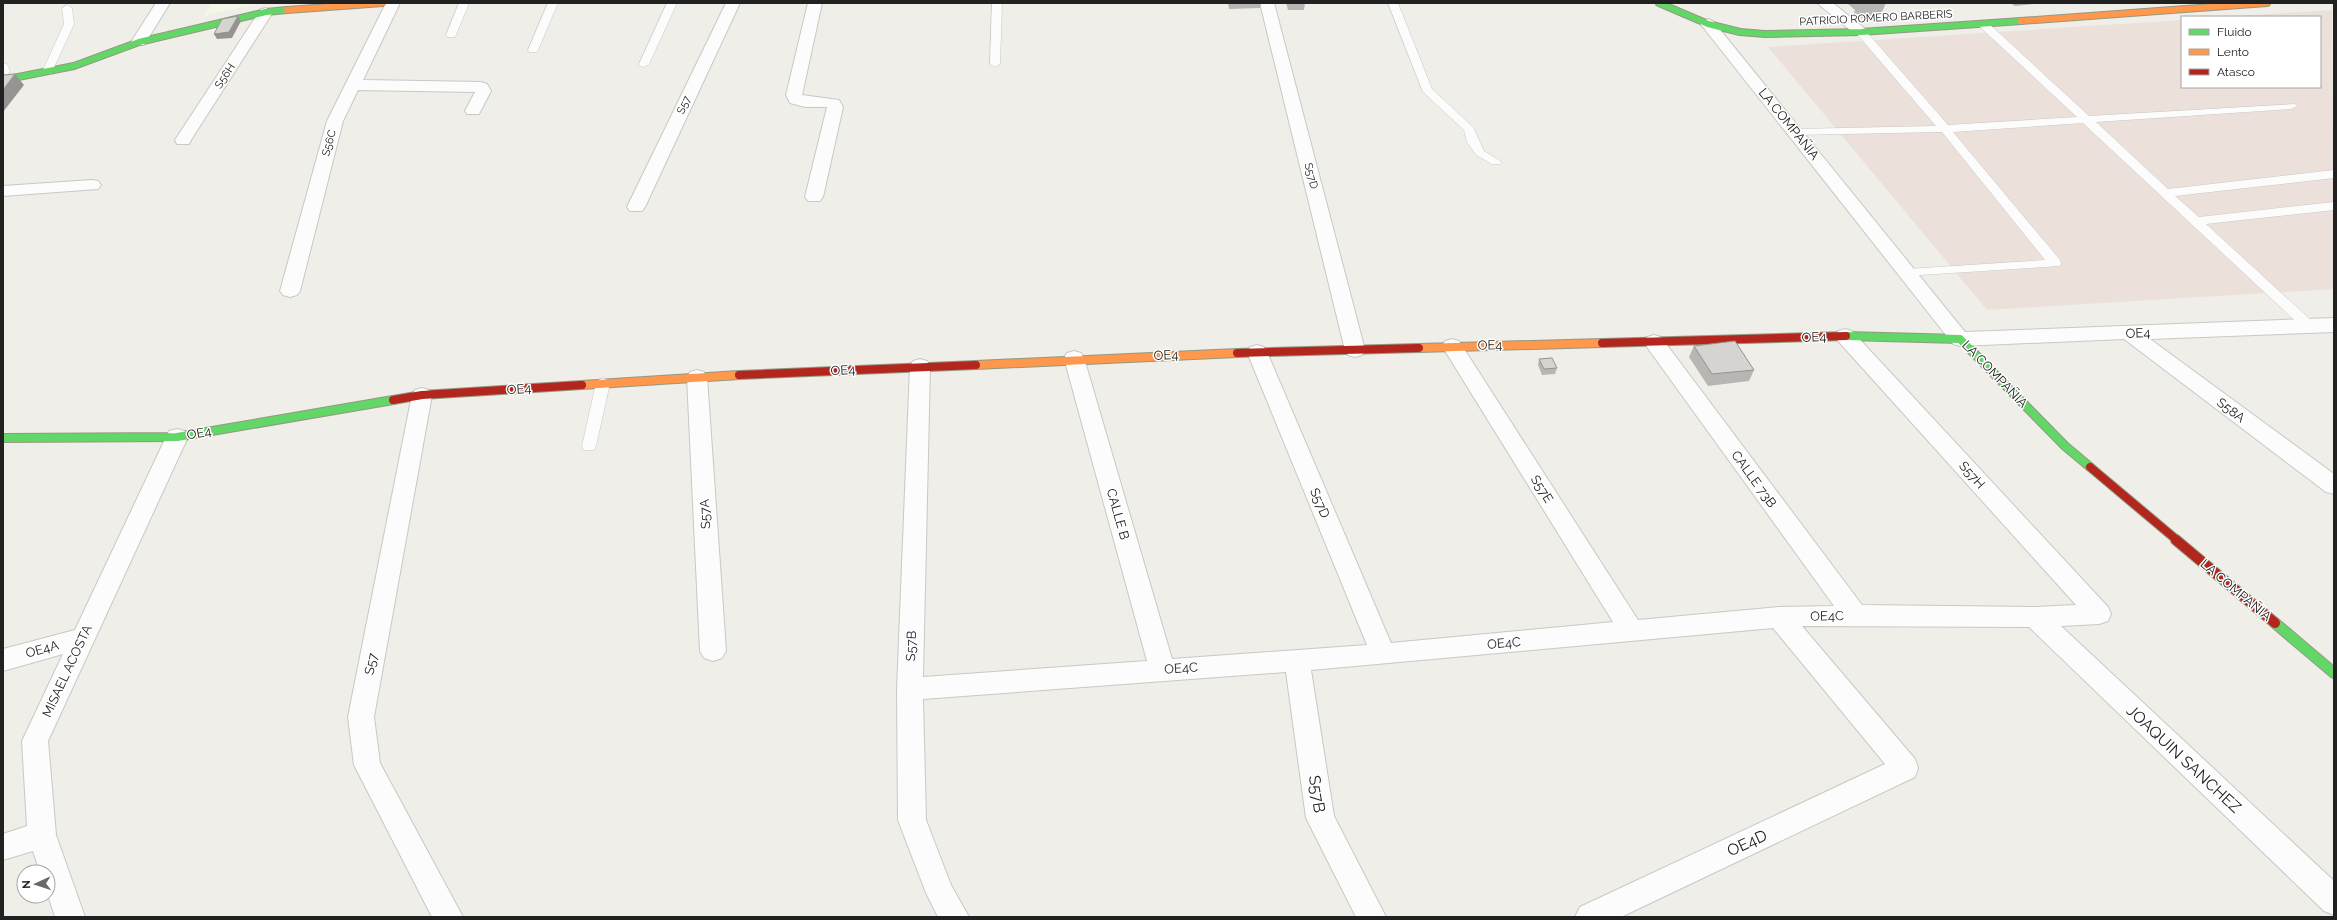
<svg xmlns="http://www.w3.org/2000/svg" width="2337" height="920" viewBox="0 0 2337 920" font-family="Raleway,sans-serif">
<rect width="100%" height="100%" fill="#efeee9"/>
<polygon fill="#ece0db" points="2332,10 2334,289 1987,310 1768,47 2182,20 2182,87 2320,87 2320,17 2224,17"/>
<polygon fill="#f5f7e5" points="211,3 260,3 204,16"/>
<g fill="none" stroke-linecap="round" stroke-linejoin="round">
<g stroke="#c8c8c5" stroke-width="1">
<g id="lane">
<polygon points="459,3 469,3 456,35 455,37 447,37 446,35"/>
<polygon points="548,3 558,3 538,50 537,52 529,52 528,50"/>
<polygon points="667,3 677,3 649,64 644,67 640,66 639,64"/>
<polygon points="992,3 1002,3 1000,64 995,67 990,64"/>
<polygon points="1388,3 1398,3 1432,89 1473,127 1484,151 1502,162 1500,164 1492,164 1476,155 1467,142 1464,130 1423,92"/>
<polygon points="67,5 72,8 74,24 52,72 51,74 43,74 42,72 64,24 62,8"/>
<polygon points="1983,21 1987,22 2089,116 2295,104 2297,106 2291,109 2096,122 2168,189 2334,170 2334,178 2175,196 2199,217 2334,202 2334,210 2206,224 2314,323 2316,326 2314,329 2304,329 2083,123 1953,132 2060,260 2061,263 2060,266 1904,276 1903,273 1904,270 1909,269 2045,260 1942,132 1795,135 1789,132 1795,129 1936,126 1857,34 1857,30 1865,30 1948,125 2077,117 1979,26 1978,24"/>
<polygon points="3,63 7,64 10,71 7,76 3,77"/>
<polygon points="603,378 608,380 610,383 596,446 594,450 584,450 582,446 596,383 598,380"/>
</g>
</g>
<g stroke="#c8c8c5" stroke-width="2">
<g id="street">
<polygon points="156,3 170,3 144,45 134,45 131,42"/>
<polygon points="386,3 400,3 363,80 481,82 487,84 491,91 479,114 467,114 465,111 475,92 358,90 343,121 300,291 297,295 290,297 283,295 280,291 327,121"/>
<polygon points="726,3 740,3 645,207 642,211 630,211 627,207"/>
<polygon points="808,3 822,3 802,95 839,100 843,107 823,197 820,201 808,201 805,197 827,107 805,107 790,103 786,95"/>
<polygon points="1260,3 1274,3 1365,350 1362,355 1355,357 1348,355 1345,350"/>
<polygon points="1817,3 1833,3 1869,32 1866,35 1856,35"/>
<polygon points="266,8 273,12 191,140 189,144 177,144 175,140 261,9"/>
<polygon points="1708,19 1713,21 1965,332 2334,318 2334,332 2150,339 2334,474 2334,494 2326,492 2124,339 1960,346 1953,344 1703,27 1700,24 1703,21"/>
<polygon points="92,180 98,181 101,185 98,189 3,196 3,186"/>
<polygon points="1845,329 1852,331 2108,607 2111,614 2108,621 2099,624 2061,626 2334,881 2334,915 2324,911 2029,627 1802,626 1915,759 1918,768 1915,777 1621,917 1575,917 1580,907 1885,764 1773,628 1311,670 1334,816 1386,917 1356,917 1306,818 1286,672 923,699 926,820 951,885 969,917 938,917 926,893 898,820 897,689 910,366 913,361 920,359 927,361 930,366 923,677 1147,661 1064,358 1067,353 1074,351 1081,353 1084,358 1172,659 1367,645 1247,352 1250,347 1257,345 1264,347 1267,352 1391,643 1613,622 1442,346 1445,341 1452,339 1459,341 1638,620 1779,607 1834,606 1647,347 1644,342 1647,337 1654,335 1661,337 1862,605 2035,607 2076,605 1838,341 1835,336 1838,331"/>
<polygon points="697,370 704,372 707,377 726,651 722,658 713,661 704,658 700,651 687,377 690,372"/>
<polygon points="422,388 429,390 432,395 374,717 380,763 463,917 432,917 354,765 348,717 412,395 415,390"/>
<polygon points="177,429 185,431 188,437 48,741 56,835 85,917 55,917 48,895 48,872 40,872 33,851 3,860 3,834 27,826 22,741 63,654 3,671 3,649 75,630 166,437 169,431"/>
</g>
</g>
<g stroke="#949980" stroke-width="8">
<g id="fast-far2">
<polyline points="1659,3 1708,24 1740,32 1765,34 1861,32 2021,21"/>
<polyline points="3,80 74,66 139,42 266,12 287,10"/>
</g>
</g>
<g stroke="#949980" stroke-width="10">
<g id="fast-far1">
<polyline points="1846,336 1960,339 2065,446 2090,467"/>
<polyline points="3,438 177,437 393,400"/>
</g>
</g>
<g stroke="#949980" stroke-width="12">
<polyline id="fast" points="2275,623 2334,673"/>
</g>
<g stroke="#949980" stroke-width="8">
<g id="slow-far1">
<polyline points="287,10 383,3"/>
<polyline points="2021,21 2267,3"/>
</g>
</g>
<g stroke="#949980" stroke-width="10">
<g id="slow">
<polyline points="1419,348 1602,343"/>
<polyline points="976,365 1237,353"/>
<polyline points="582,385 739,375"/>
</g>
</g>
<g stroke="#949980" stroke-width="10">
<g id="jam-far1">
<polyline points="1602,343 1846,336"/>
<polyline points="1237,353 1419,348"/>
<polyline points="739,375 976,365"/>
<polyline points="393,400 422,395 582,385"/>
<polyline points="2090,467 2178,541"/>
</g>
</g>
<g stroke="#949980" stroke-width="12">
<polyline id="jam" points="2176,540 2275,623"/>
</g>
<use href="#lane" fill="#fdfcfc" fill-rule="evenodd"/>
<use href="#street" fill="#fdfcfc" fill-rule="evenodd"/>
<use href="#fast-far2" stroke="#63d668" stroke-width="6"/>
<use href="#fast-far1" stroke="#63d668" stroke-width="8"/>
<use href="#fast" stroke="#63d668" stroke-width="10"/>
<use href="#slow-far1" stroke="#ff974d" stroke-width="6"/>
<use href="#slow" stroke="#ff974d" stroke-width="8"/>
<use href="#jam-far1" stroke="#b3261e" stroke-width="8"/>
<use href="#jam" stroke="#b3261e" stroke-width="10"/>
</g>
<g fill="#b8b6b3">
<polygon points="1228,3 1261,3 1260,8 1229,9"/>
<polygon points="1286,3 1305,3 1304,10 1288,10"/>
<polygon points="1847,3 1886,3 1880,16 1860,18 1854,13 1855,10"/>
<polygon points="2010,3 2042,3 2015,6"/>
<polygon points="1694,346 1754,370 1749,381 1708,386 1689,357"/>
<polygon points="1539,359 1557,368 1555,374 1542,375 1538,365"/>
</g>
<g fill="#969492">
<polygon points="238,16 241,21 232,38 217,39 214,34"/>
<polygon points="15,74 24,85 3,112 3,90"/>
</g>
<g fill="#d6d4d0" stroke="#969492">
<polygon points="238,16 229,32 214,34 222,19"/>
<polygon points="15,74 3,90 3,75"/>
<polygon points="1735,341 1754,370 1712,374 1694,346"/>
<polygon points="1552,358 1557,368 1544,369 1539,359"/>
</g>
<g text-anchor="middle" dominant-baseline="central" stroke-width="3" stroke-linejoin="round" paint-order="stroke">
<g font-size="11" fill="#212121" stroke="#fff">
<text transform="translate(1876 18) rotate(-3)">PATRICIO ROMERO BARBERIS</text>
<text transform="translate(225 76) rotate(-57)">S56H</text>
<text transform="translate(684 105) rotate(-65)">S57</text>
<text transform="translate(329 143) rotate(-75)">S56C</text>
<text transform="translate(1311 176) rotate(76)">S57D</text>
</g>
<g font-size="13" fill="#212121" stroke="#fff">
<text transform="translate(1789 124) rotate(51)">LA COMPAÑIA</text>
<text transform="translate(2138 333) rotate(-2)">OE4</text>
<text transform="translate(1814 337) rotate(-2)">OE4</text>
<text transform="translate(1490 345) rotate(-1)">OE4</text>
<text transform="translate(1166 355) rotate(-2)">OE4</text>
<text transform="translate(843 370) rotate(-3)">OE4</text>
<text transform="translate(1995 374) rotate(46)">LA COMPAÑIA</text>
<text transform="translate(519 389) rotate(-4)">OE4</text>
<text transform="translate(2231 410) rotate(37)">S58A</text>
<text transform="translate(199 433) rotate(-10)">OE4</text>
<text transform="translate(1972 475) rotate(48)">S57H</text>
<text transform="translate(1754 479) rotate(54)">CALLE 73B</text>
<text transform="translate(1542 489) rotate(58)">S57E</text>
<text transform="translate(1320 503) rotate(67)">S57D</text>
<text transform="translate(705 514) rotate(-93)">S57A</text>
<text transform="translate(1118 514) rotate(74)">CALLE B</text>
<text transform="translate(2236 590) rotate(40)">LA COMPAÑIA</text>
<text transform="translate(1827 616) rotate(-1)">OE4C</text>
<text transform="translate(1504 643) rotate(-5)">OE4C</text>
<text transform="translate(911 646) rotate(-88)">S57B</text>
<text transform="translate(42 649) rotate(-15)">OE4A</text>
<text transform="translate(371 664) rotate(-79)">S57</text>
<text transform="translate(1181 668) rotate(-4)">OE4C</text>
<text transform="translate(67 671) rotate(-65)">MISAEL ACOSTA</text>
</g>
<g font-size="16" fill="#212121" stroke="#fff">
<text transform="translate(2184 759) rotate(43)">JOAQUIN SANCHEZ</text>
<text transform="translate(1317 794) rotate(81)">S57B</text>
<text transform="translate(1747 843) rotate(-25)">OE4D</text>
</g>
</g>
<rect width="2337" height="920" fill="none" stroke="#212121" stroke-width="8"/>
<rect x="2181" y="16" width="140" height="72" fill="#ffffff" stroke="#a6a6a6"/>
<rect x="2189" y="29" width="20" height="6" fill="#63d668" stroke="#a6a6a6"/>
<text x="2217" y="36" font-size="12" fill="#212121">Fluido</text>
<rect x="2189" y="49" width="20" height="6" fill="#ff974d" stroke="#a6a6a6"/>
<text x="2217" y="56" font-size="12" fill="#212121">Lento</text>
<rect x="2189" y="69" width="20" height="6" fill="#b3261e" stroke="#a6a6a6"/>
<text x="2217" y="76" font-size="12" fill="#212121">Atasco</text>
<g transform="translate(36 884) rotate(267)"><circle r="19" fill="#ffffff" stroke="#a6a6a6"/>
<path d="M0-3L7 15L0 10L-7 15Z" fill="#696967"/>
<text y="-6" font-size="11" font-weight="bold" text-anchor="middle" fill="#212121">N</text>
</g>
</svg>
